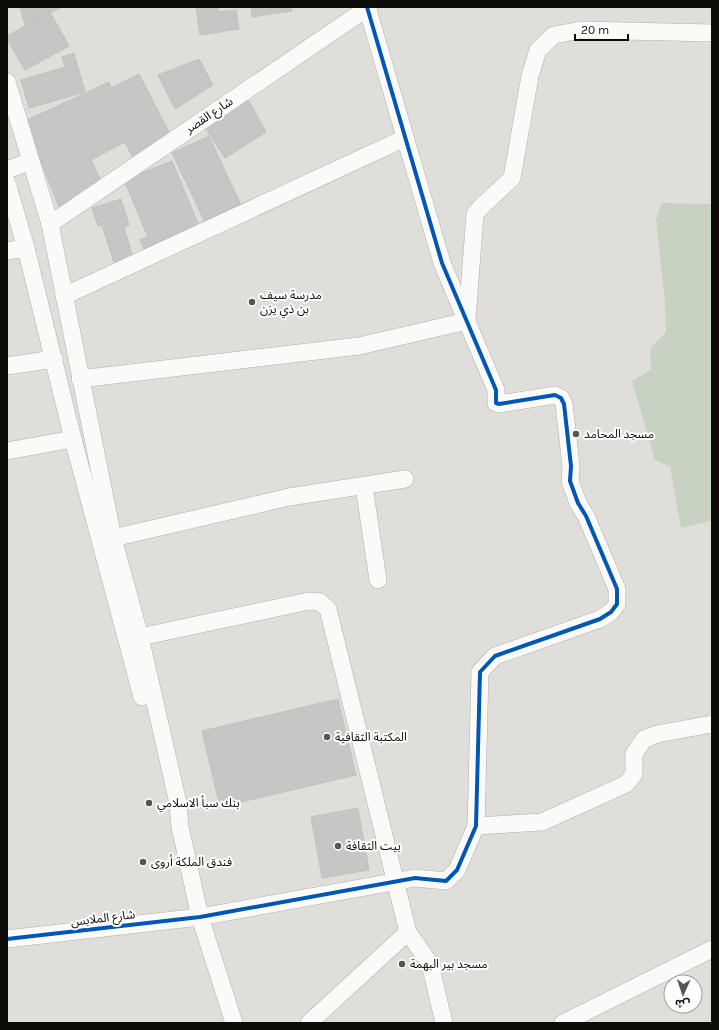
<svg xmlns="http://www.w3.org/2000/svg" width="719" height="1030" viewBox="0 0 719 1030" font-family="Karla,'Noto Sans Arabic',sans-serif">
<rect width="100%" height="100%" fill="#e0deda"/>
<polygon fill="#c8d2c2" points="662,203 712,204 712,519 710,521 681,528 670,467 655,460 632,381 651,369 650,348 666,332 665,302 656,219"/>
<g fill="#c8c5c5" stroke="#c3c0bf">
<polygon points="20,7 62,7 25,25"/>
<polygon points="196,7 218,7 219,12 236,10 239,29 200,35"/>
<polygon points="251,7 292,7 292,11 252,17"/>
<polygon points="50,12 69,46 25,70 7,39 7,36"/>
<polygon points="74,53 85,92 29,108 21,80 65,67 62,57"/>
<polygon points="199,59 213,85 175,109 158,75"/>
<polygon points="139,74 171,136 132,156 125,142 91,160 103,185 59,207 25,121 109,82 111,88"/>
<polygon points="244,92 266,132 225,158 204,126"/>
<polygon points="209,136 241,205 205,222 172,153"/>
<polygon points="172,161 199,226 144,249 140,240 148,237 124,180"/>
<polygon points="121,199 129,225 124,227 134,261 115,266 102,225 98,226 92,208"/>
<polygon points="338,699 356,775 220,807 202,731"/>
<polygon points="358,808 369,870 322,878 311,817"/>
</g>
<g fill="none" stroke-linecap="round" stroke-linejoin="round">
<g stroke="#b1afac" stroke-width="18">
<g id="minor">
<polyline points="7,82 50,224 113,538 140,637 178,803 180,827 200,917 234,1023"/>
<polyline points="7,170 31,161"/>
<polyline points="7,183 26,248 73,439 142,697"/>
<polyline points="50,224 369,7"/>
<polyline points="7,251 26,248"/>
<polyline points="64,296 405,138"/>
<polyline points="467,319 475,214 481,207 512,178 530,76 538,50 554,35 581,30 712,33"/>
<polyline points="7,366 54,359"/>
<polyline points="80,379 359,346 467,321"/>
<polyline points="7,451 73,439"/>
<polyline points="364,486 378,580"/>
<polyline points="113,538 289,497 405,479"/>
<polyline points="140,637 309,601 320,602 328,609 408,932 430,964 444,1023"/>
<polyline points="476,826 542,822 626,784 634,774 634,754 644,739 657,734 712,724"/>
<polyline points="7,939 200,917 415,878 446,881 457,870 476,826 480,672 495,656 600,619 611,612 617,604 617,589 586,516 578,503 570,481 571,466 564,404 561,398 555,395 499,404 496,403 496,390 442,263 367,7"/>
<polyline points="309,1023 408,932"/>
<polyline points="563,1023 712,949"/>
</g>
</g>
<use href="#minor" stroke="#fafaf9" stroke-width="17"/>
<g stroke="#fff" stroke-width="6">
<polyline id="cycleway" points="7,939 200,917 415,878 446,881 457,870 476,826 480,672 495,656 600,619 611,612 617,604 617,589 586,516 578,503 570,481 571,466 564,404 561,398 555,395 499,404 496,403 496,390 442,263 367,7"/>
</g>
<use href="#cycleway" stroke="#0057b8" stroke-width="4"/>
</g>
<g fill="#575652" stroke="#fff" stroke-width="1.5">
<circle cx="252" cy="302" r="4"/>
<circle cx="576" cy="434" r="4"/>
<circle cx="327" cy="737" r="4"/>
<circle cx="149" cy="803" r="4"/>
<circle cx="338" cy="846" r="4"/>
<circle cx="143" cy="862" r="4"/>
<circle cx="402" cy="964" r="4"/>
</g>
<g text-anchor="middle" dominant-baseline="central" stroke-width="4" stroke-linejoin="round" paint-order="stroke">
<g font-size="12" fill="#0d0c09" stroke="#fff">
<text transform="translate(209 115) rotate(-34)">شارع القصر</text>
<text transform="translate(103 918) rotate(-7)">شارع الملابس</text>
</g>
<g font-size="12" fill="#0d0c09" stroke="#fff" text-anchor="start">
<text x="260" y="295">مدرسة سيف<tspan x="260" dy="14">بن ذي يزن</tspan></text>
<text x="584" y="434">مسجد المحامد</text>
<text x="335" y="737">المكتبة الثقافية</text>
<text x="157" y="803">بنك سبأ الاسلامي</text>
<text x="346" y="846">بيت الثقافة</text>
<text x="151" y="862">فندق الملكة أروى</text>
<text x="410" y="964">مسجد بير البهمة</text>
</g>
</g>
<rect width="719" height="1030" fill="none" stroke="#0d0c09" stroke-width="16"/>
<g transform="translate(683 994) rotate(183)"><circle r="19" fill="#ffffff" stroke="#9e9e9d"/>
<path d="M0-3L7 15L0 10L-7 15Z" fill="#575652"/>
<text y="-6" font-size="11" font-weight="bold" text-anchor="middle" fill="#0d0c09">ش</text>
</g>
<path d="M575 34v6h53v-6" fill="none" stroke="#0d0c09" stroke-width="2"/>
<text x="581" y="34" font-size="12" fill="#0d0c09" stroke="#ffffff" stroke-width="3" paint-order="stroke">20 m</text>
</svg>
